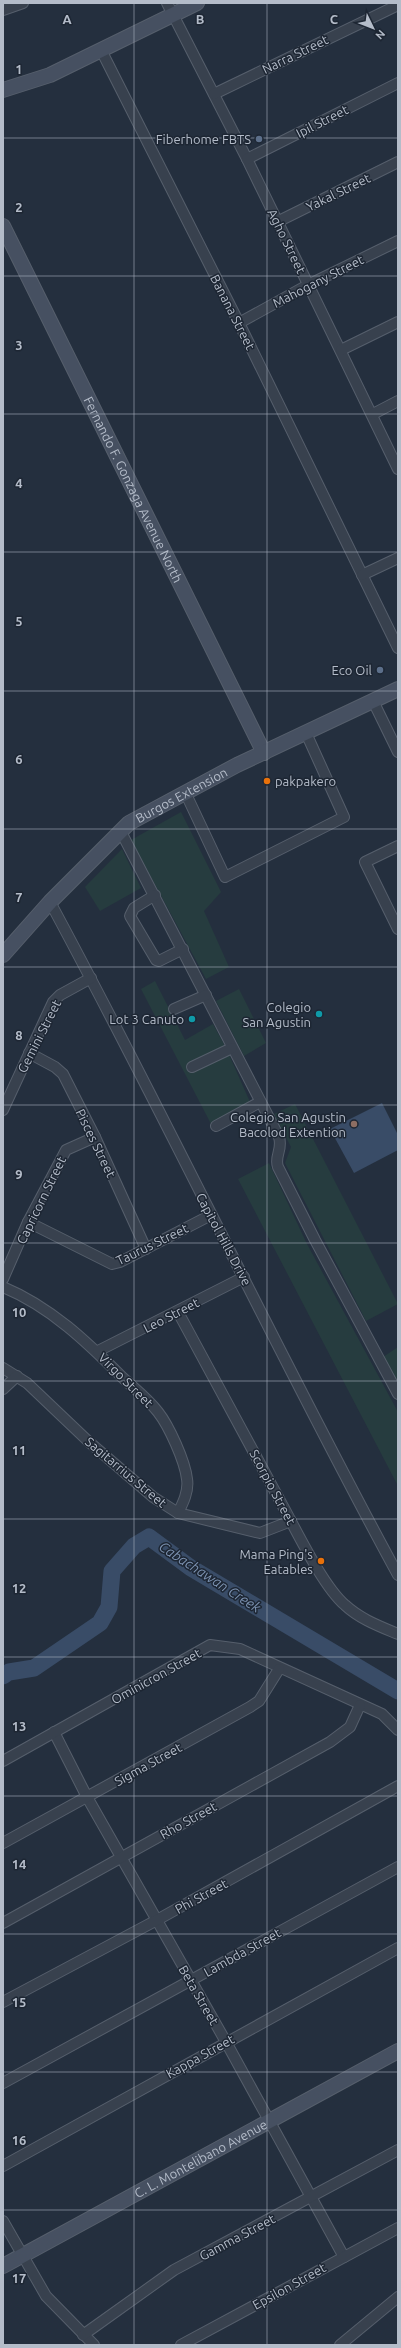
<svg xmlns="http://www.w3.org/2000/svg" width="401" height="2348" viewBox="0 0 401 2348" font-family="Ubuntu,sans-serif">
<rect width="100%" height="100%" fill="#242f3e"/>
<g fill="#263c3f">
<polygon points="181,812 221,892 204,911 229,967 206,979 131,840"/>
<polygon points="122,849 141,888 100,911 85,887"/>
<polygon points="155,981 185,1040 213,1024 227,1050 250,1102 211,1124 141,989"/>
<polygon points="239,989 266,1043 244,1056 216,1001"/>
<polygon points="295,1104 398,1304 366,1321 285,1163 291,1147 274,1114"/>
<polygon points="269,1163 307,1244 398,1412 398,1486 238,1179"/>
<polygon points="398,1347 398,1387 383,1357"/>
</g>
<polygon fill="#394c67" points="382,1103 398,1135 398,1150 354,1173 330,1129"/>
<g fill="none" stroke-linecap="round" stroke-linejoin="round">
<polyline stroke="#394c67" stroke-width="17" points="3,1676 9,1672 34,1668 100,1623 109,1607 112,1571 134,1546 149,1537 191,1568 398,1691"/>
<g stroke="#565f6c" stroke-width="12">
<g id="street">
<polyline points="167,3 247,159 398,469"/>
<polyline points="3,10 23,3"/>
<polyline points="101,50 239,323 398,648"/>
<polyline points="214,94 398,5"/>
<polyline points="247,159 398,83"/>
<polyline points="277,222 398,162"/>
<polyline points="239,323 308,285 398,241"/>
<polyline points="341,350 398,322"/>
<polyline points="373,414 398,401"/>
<polyline points="362,575 398,558"/>
<polyline points="373,701 398,752"/>
<polyline points="185,792 225,877 344,817 306,733"/>
<path d="M120,830l159,307c4,13 -5,19 -1,30l37,73 83,154"/>
<polyline points="398,846 365,862 398,929"/>
<polyline points="155,895 134,908 130,916 156,960 159,961 183,949"/>
<path d="M50,902c120,222 227,451 348,673"/>
<polyline points="174,1009 206,995"/>
<polyline points="29,1053 55,1067 63,1074 95,1137 146,1249"/>
<polyline points="192,1067 232,1048"/>
<polyline points="3,1110 53,1002 60,995 91,978"/>
<polyline points="216,1126 260,1102"/>
<polyline points="28,1222 112,1264 120,1262 211,1215"/>
<polyline points="3,1279 28,1222 66,1150 95,1137"/>
<path d="M3,1287c48,20 84,55 120,91 12,11 25,21 35,34 11,14 27,49 29,67 2,12 -4,24 -9,34"/>
<path d="M178,1312c36,66 72,132 107,198 14,26 39,77 60,95 15,14 34,21 53,29"/>
<polyline points="98,1351 244,1277"/>
<polyline points="3,1368 27,1383 88,1441 153,1497 178,1513 260,1533 291,1521"/>
<polyline points="3,1389 17,1376"/>
<polyline points="54,1732 87,1797 226,2042 344,2257"/>
<polyline points="3,1761 210,1645 240,1649 382,1714 398,1730"/>
<polyline points="3,1843 250,1707 259,1701 279,1669"/>
<polyline points="3,1923 330,1742 350,1727 360,1705"/>
<polyline points="3,2002 157,1920 398,1786"/>
<polyline points="3,2083 398,1867"/>
<polyline points="3,2166 398,1948"/>
<polyline points="3,2221 46,2296 94,2345"/>
<polyline points="83,2335 174,2270 398,2150"/>
<polyline points="181,2345 398,2228"/>
<polyline points="340,2345 398,2297"/>
</g>
</g>
<g stroke="#565f6c" stroke-width="16">
<g id="secondary">
<polyline points="3,90 50,75 197,3"/>
<path id="s1" d="M3,226l261,527"/>
<path id="s2" d="M3,955l47,-53 79,-79 108,-58 161,-76"/>
<path id="s3" d="M3,2266l395,-215"/>
</g>
</g>
<use href="#street" stroke="#38414e" stroke-width="10"/>
<use href="#secondary" stroke="#465061" stroke-width="14"/>
</g>
<path fill="none" stroke="#b4bcc9" stroke-width="1" stroke-opacity="0.55" d="M134,3v2342M267,3v2342M3,138h395M3,276h395M3,414h395M3,552h395M3,691h395M3,829h395M3,967h395M3,1105h395M3,1243h395M3,1381h395M3,1519h395M3,1657h395M3,1796h395M3,1934h395M3,2072h395M3,2210h395"/>
<g fill="#5c6f8a" stroke="#1d2633" stroke-width="1.5">
<circle cx="259" cy="139" r="4"/>
<circle cx="380" cy="670" r="4"/>
</g>
<g fill="#e8710a" stroke="#1d2633" stroke-width="1.5">
<circle cx="267" cy="781" r="4"/>
<circle cx="321" cy="1561" r="4"/>
</g>
<g fill="#0f9aa8" stroke="#1d2633" stroke-width="1.5">
<circle cx="319" cy="1014" r="4"/>
<circle cx="192" cy="1019" r="4"/>
</g>
<circle fill="#8d6e63" stroke="#1d2633" stroke-width="1.5" cx="354" cy="1124" r="4"/>
<g text-anchor="middle" dominant-baseline="central" stroke-width="3" stroke-linejoin="round" paint-order="stroke">
<g font-size="13" fill="#b4bcc9" stroke="#1d2633">
<text transform="translate(295 54) rotate(-26)">Narra Street</text>
<text transform="translate(322 121) rotate(-27)">Ipil Street</text>
<text transform="translate(338 192) rotate(-26)">Yakal Street</text>
<text transform="translate(287 241) rotate(64)">Agho Street</text>
<text transform="translate(318 281) rotate(-27)">Mahogany Street</text>
<text transform="translate(233 312) rotate(63)">Banana Street</text>
<text stroke="none"><textPath href="#s1" startOffset="294">Fernando F. Gonzaga Avenue North</textPath></text>
<text stroke="none"><textPath href="#s2" startOffset="242">Burgos Extension</textPath></text>
<text transform="translate(39 1036) rotate(-63)">Gemini Street</text>
<text transform="translate(96 1143) rotate(64)">Pisces Street</text>
<text transform="translate(41 1200) rotate(-64)">Capricorn Street</text>
<text transform="translate(224 1239) rotate(62)">Capitol Hills Drive</text>
<text transform="translate(152 1244) rotate(-26)">Taurus Street</text>
<text transform="translate(171 1315) rotate(-27)">Leo Street</text>
<text transform="translate(126 1380) rotate(45)">Virgo Street</text>
<text transform="translate(126 1472) rotate(40)">Sagitarrius Street</text>
<text transform="translate(273 1487) rotate(62)">Scorpio Street</text>
<text transform="translate(156 1676) rotate(-29)">Ominicron Street</text>
<text transform="translate(148 1764) rotate(-29)">Sigma Street</text>
<text transform="translate(188 1820) rotate(-29)">Rho Street</text>
<text transform="translate(201 1896) rotate(-29)">Phi Street</text>
<text transform="translate(242 1952) rotate(-29)">Lambda Street</text>
<text transform="translate(199 1995) rotate(60)">Beta Street</text>
<text transform="translate(200 2056) rotate(-29)">Kappa Street</text>
<text stroke="none"><textPath href="#s3" startOffset="225">C. L. Montelibano Avenue</textPath></text>
<text transform="translate(237 2237) rotate(-28)">Gamma Street</text>
<text transform="translate(289 2286) rotate(-29)">Epsilon Street</text>
</g>
<g font-size="13" fill="#b4bcc9" stroke="#1d2633" text-anchor="end">
<text x="251" y="139">Fiberhome FBTS</text>
<text x="372" y="670">Eco Oil</text>
<text x="275" y="781" text-anchor="start">pakpakero</text>
<text x="311" y="1007">Colegio<tspan x="311" dy="15">San Agustin</tspan></text>
<text x="184" y="1019">Lot 3 Canuto</text>
<text x="346" y="1117">Colegio San Agustin<tspan x="346" dy="15">Bacolod Extention</tspan></text>
<text x="313" y="1554">Mama Ping's<tspan x="313" dy="15">Eatables</tspan></text>
</g>
<g font-size="14" font-style="italic" fill="#7c92b1" stroke="#1d2633">
<text transform="translate(210 1577) rotate(33)">Cabachawan Creek</text>
</g>
</g>
<g font-size="13" text-anchor="middle" font-weight="bold" fill="#b4bcc9" stroke="#1d2633" stroke-width="3" stroke-linejoin="round" paint-order="stroke">
<text x="67" y="24">A</text>
<text x="200" y="24">B</text>
<text x="334" y="24">C</text>
<text x="19" y="74">1</text>
<text x="19" y="212">2</text>
<text x="19" y="350">3</text>
<text x="19" y="488">4</text>
<text x="19" y="626">5</text>
<text x="19" y="764">6</text>
<text x="19" y="902">7</text>
<text x="19" y="1040">8</text>
<text x="19" y="1179">9</text>
<text x="19" y="1317">10</text>
<text x="19" y="1455">11</text>
<text x="19" y="1593">12</text>
<text x="19" y="1731">13</text>
<text x="19" y="1869">14</text>
<text x="19" y="2007">15</text>
<text x="19" y="2145">16</text>
<text x="19" y="2283">17</text>
</g>
<rect width="401" height="2348" fill="none" stroke="#b4bcc9" stroke-width="8"/>
<g transform="translate(373 28) rotate(133)" stroke="#1d2633" stroke-width="3" paint-order="stroke">
<path d="M0-3L7 15L0 10L-7 15Z" fill="#b4bcc9"/>
<text y="-6" font-size="11" font-weight="bold" text-anchor="middle" fill="#b4bcc9">N</text>
</g>
</svg>
